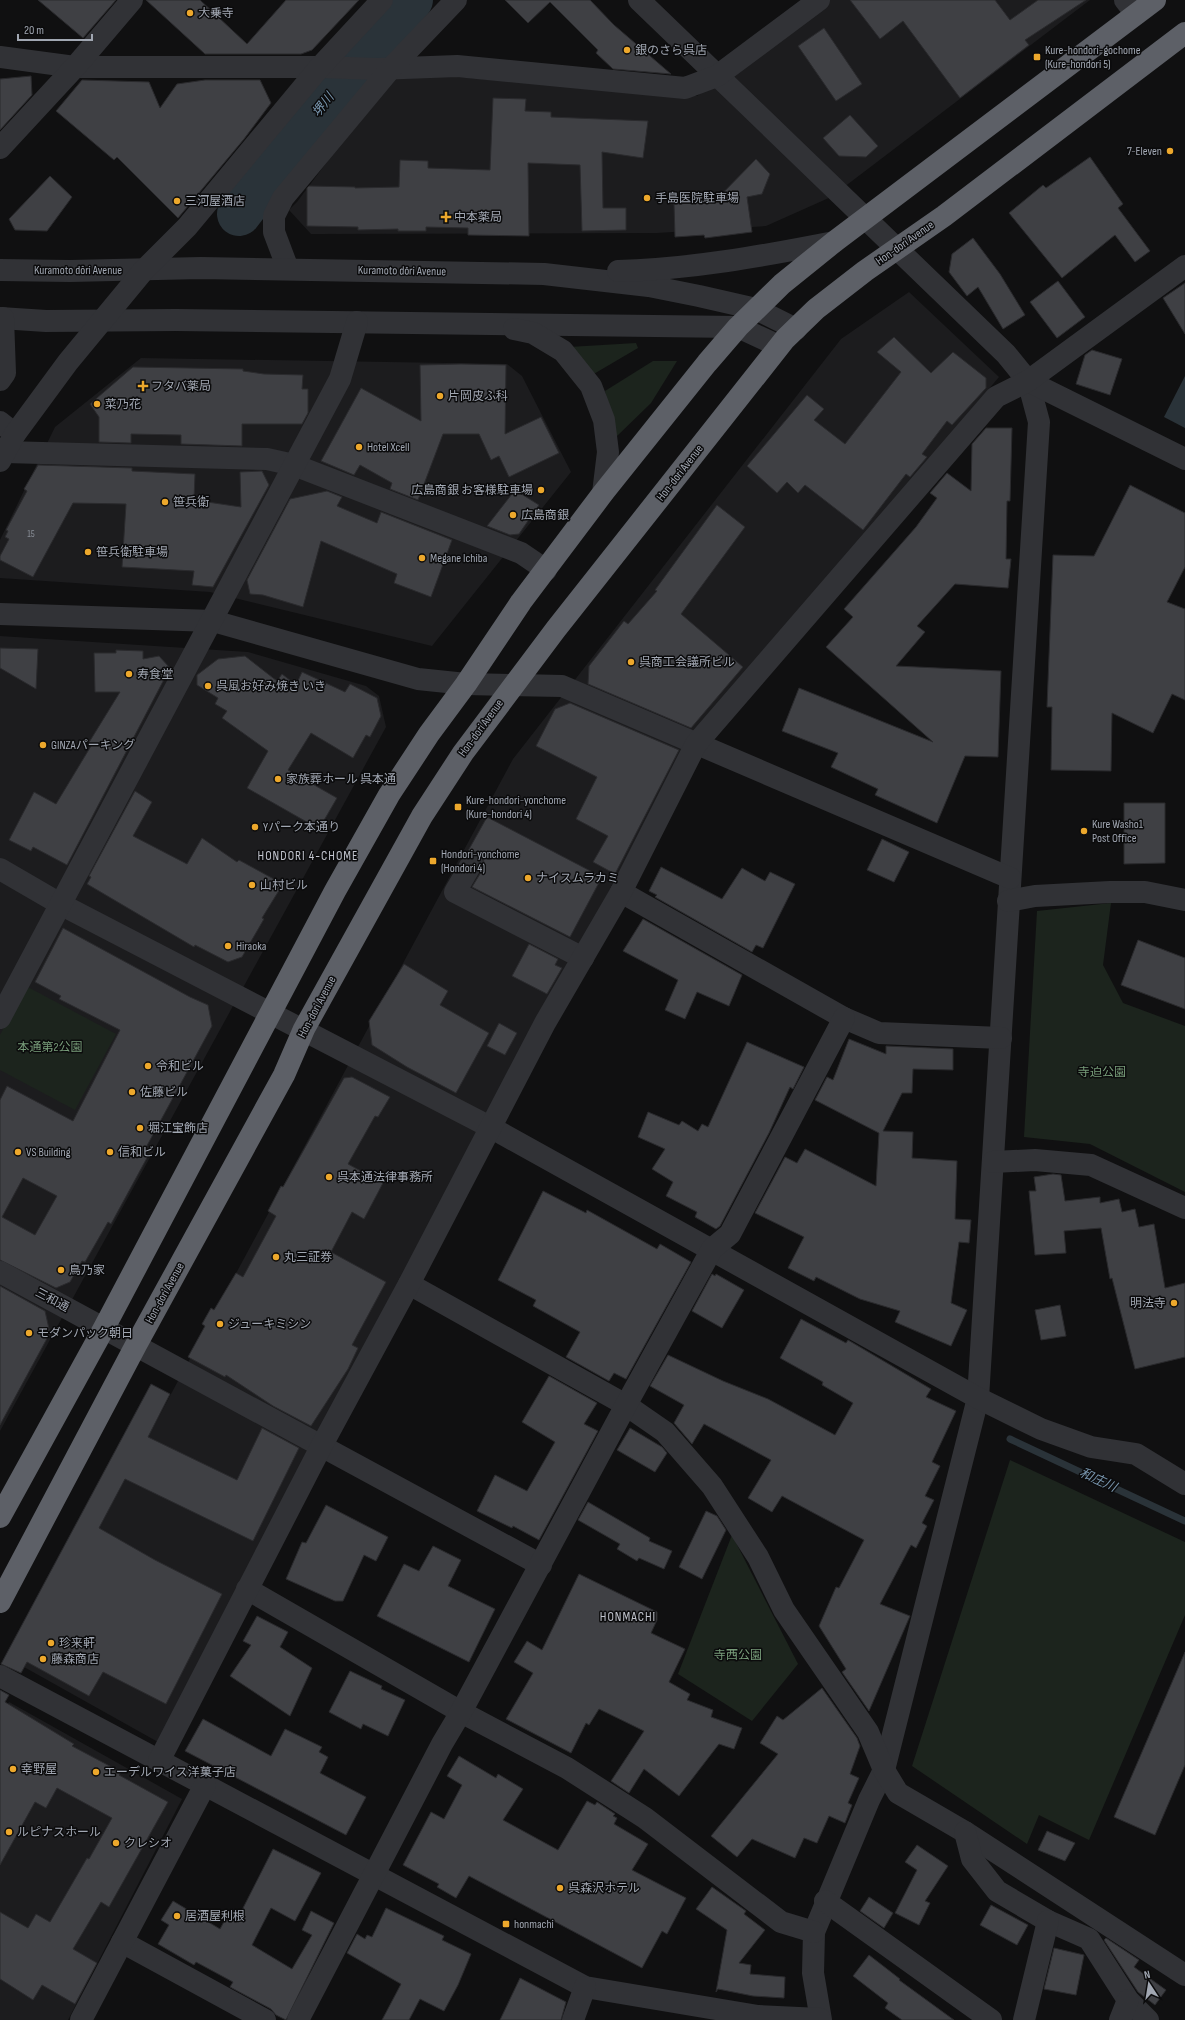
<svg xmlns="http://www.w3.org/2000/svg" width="1185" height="2020" viewBox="0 0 1185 2020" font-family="'Sofia Sans Condensed','Noto Sans JP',sans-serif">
<rect width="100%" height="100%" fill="#101011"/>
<g fill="#1c1c1e">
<polygon points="825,0 1090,0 831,197 766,226 657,233 311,234 289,210 297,202 394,72 697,96"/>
<polygon points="909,292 999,377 694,738 158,1742 24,1667 513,759 841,339"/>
<polygon points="141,358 507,364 522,376 571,472 432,646 210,592 0,578 0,540 55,427"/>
<polygon points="0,636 248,652 366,686 379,696 386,727 0,1431"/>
<polygon points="9,1702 182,1799 68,2020 0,2020 0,1718"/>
</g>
<g fill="#1c241d">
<polygon points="636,343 638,348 592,375 569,347"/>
<polygon points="653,361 677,361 651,403 615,438 605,391"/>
<polygon points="1111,903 1103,965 1123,1003 1185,1026 1185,1192 1090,1144 1024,1137 1037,911"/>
<polygon points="26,986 116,1034 75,1110 0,1070 0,1035"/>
<polygon points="1010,1460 1185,1542 1185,1615 1089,1840 1039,1815 1027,1844 912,1766"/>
<polygon points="732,1535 798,1664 752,1721 678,1674"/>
</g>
<polygon fill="#2a3339" points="1185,376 1185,428 1164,417"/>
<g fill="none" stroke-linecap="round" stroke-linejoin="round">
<polyline stroke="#2a3339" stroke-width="7" points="1010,1439 1185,1521"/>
<polyline stroke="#2a3339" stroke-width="44" points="239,214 338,85 411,0"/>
</g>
<g fill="#3f4044" stroke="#2a2a2d" fill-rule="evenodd">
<polygon points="38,0 116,0 83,38"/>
<polygon points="146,0 200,0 247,44 286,0 359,0 312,50 301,54 205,54"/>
<polygon points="505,0 590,0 614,25 671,74 613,69 596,53 598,50 550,2 528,23"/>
<polygon points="850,0 995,0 1010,20 1038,0 1086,0 1025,40 1029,45 960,98 903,21 880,39"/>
<polygon points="824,28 862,84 836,101 798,46"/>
<polygon points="31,76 32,95 0,130 0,79"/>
<polygon points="82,80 149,82 160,108 177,84 205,80 260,80 271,103 244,139 178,218 117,157 114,160 56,111"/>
<polygon points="493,98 526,99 525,111 551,112 551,117 648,121 643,158 602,152 603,208 626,208 626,230 582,231 580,165 528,163 529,236 468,235 468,228 426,227 426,231 398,231 398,229 358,230 358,227 307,226 307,188 309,186 355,187 355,188 399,187 400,160 428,161 428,168 490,170"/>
<polygon points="850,115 878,146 866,157 839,156 823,138"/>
<polygon points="1090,157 1123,204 1118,208 1150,251 1135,262 1115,235 1062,278 1009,213 1043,185 1046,188"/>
<polygon points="756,159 770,174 762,194 747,197 752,232 705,238 704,235 675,237 674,204 714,202"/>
<polygon points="50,176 72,197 47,231 15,230 9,219"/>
<polygon points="973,238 1000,274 1025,315 1003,329 978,287 967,296 949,272 952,254"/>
<polygon points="1058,281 1085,317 1057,338 1030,302"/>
<polygon points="1185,283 1185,334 1163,298"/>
<polygon points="894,337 931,373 953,352 986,378 986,388 952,425 947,421 922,454 927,457 910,477 906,474 863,530 805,485 798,493 787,482 777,493 747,466 807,395 824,409 814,420 845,444 901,372 877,352"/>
<polygon points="1092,350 1122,359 1110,395 1076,384 1085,355"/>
<polygon points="461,364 506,365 505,434 541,417 559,453 509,477 499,456 491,460 479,434 443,434 418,500 390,489 392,483 360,465 354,475 321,461 361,388 421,421 420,365"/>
<polygon points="133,367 243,369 243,371 264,374 303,375 302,389 308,389 308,413 302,424 242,424 242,446 181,444 181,435 131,434 131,443 99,442 99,417 90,404"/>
<polygon points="986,428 1012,428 1010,501 1007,501 1006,559 1011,559 1008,588 955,584 917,626 925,632 896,666 1001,671 998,757 965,756 937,823 875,795 878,789 831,767 838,753 782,731 799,688 933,742 826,647 853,617 844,609 916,527 937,498 930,493 947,473 971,491 972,444"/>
<polygon points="38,465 132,468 132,471 195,474 194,500 241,507 240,472 262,471 269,485 213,587 192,585 194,571 122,567 126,504 73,503 33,577 0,560 0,556 9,539 5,537 8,531 6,530 27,491 24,489"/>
<polygon points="1130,485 1185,513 1185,567 1167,602 1185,609 1185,700 1172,694 1153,733 1112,713 1111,771 1051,770 1052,707 1047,707 1053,555 1094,556"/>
<polygon points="515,490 539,505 519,534 510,535 487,526"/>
<polygon points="327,491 342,497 337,506 377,523 381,512 452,540 431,597 394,583 397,574 321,541 303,607 263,595 250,594 247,580 290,499"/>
<polygon points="717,505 745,527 681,614 743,667 691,728 588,684 589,666 624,621 628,624 657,591 655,590"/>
<polygon points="0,648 38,649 36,689 0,668"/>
<polygon points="116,650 143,651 143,659 159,656 170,668 67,865 33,847 31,851 9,840 34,792 56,804 91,746 88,744 120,692 95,692 94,653 116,653"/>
<polygon points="245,656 277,681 282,674 296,685 302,672 345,692 350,684 377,698 381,716 370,737 366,735 353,758 311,733 288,770 337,798 319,829 247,788 268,751 222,718 227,711 215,704 218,698 197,685 197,675 218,659"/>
<polygon points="570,703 679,750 615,874 593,862 608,836 576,819 597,777 536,746 555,709"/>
<polygon points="135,791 152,802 133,836 187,864 202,838 237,862 239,860 283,884 262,918 264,919 242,957 228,962 195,945 194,947 87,884 91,877 89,876"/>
<polygon points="1124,803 1165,803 1165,863 1124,864"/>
<polygon points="487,817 602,877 570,937 472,887 483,869 484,863 483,857 479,852 468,851"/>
<polygon points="882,839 909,852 894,882 867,870"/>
<polygon points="661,867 722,899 742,868 765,881 770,872 795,884 763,948 756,945 752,952 655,897 657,895 649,891"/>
<polygon points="643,919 742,975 729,1006 697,992 685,1019 665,1010 678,980 623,951"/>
<path d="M63,928l127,69 18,8 4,21 -69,127 5,3 -37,68 -3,-2 -23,40 -3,-1 -12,21 -14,6 -56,-28v-160l7,-14 66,35 47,-91 -61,-31 2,-3 -26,-14zM23,1178l34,18 -22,39 -33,-18z"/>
<polygon points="1138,940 1185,958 1185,1009 1121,985"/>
<polygon points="529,944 558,959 555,965 562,968 547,994 512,976"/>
<polygon points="404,964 448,991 440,1005 489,1033 456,1093 407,1067 372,1045 369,1021"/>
<polygon points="499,1023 517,1033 505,1055 487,1046"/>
<polygon points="849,1039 886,1054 886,1046 953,1049 953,1070 913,1069 912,1093 902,1093 883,1131 913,1132 912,1158 957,1161 955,1219 971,1220 969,1243 959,1242 951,1303 967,1310 951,1346 895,1322 900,1311 860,1299 816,1277 814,1281 788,1268 804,1237 755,1213 785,1157 797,1163 805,1149 876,1186 879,1133 815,1100 827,1077 833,1080"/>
<polygon points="747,1042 804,1067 793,1089 790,1087 769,1133 720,1226 716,1229 695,1217 697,1212 666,1196 673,1182 652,1169 665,1149 638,1137 648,1112 679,1125 682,1121 698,1131 702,1124 708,1127"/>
<polygon points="352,1077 390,1097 378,1117 375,1116 348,1164 383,1183 364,1219 352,1212 331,1252 386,1282 352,1345 358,1348 348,1369 311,1426 273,1406 226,1375 225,1377 188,1357 205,1326 202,1324 211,1308 214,1310 236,1273 243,1277 276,1216 268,1211 281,1186 283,1187 344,1078"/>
<polygon points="1053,1174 1061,1175 1065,1201 1100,1197 1100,1203 1119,1199 1122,1212 1135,1209 1139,1227 1154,1224 1165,1288 1185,1283 1185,1357 1135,1369 1112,1278 1110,1279 1101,1228 1064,1231 1066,1253 1035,1255 1029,1191 1036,1191 1034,1177"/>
<polygon points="543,1191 586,1213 587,1210 657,1249 660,1244 691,1262 626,1379 614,1373 609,1381 566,1357 580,1332 533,1306 536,1300 498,1280"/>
<polygon points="712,1274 715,1276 716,1274 744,1290 722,1328 692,1311"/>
<polygon points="0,1286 45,1311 50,1333 0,1425"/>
<polygon points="1060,1305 1066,1336 1041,1340 1035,1310"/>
<polygon points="801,1319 846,1343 848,1340 931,1389 926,1397 956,1411 932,1462 940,1466 925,1496 934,1500 922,1523 927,1526 916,1548 911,1545 880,1604 910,1616 869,1711 842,1672 846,1669 819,1626 836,1587 839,1588 864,1540 782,1496 772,1512 748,1498 771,1460 704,1424 692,1444 674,1423 684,1405 650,1386 668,1355 723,1381 768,1399 835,1435 853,1403 822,1385 823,1382 780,1358"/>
<polygon points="549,1376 597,1403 584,1424 598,1431 539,1540 513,1526 512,1528 477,1511 495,1475 527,1491 555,1442 522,1422"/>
<polygon points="151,1384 170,1394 148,1437 237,1480 262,1428 299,1448 253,1541 125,1479 99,1528 155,1560 222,1594 166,1704 103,1672 89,1696 27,1662 21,1673 1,1664"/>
<polygon points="630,1428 662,1447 667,1453 655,1472 617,1450"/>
<polygon points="588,1502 650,1538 649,1541 672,1551 664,1569 639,1558 637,1561 617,1549 620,1544 578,1520"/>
<polygon points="326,1505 388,1537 376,1561 364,1555 343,1601 335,1601 286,1579 302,1542 306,1543"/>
<polygon points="706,1511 717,1516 726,1530 702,1579 679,1567"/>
<polygon points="433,1546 461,1560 448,1586 495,1609 469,1662 377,1616 404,1564 419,1571"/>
<polygon points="579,1574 657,1612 657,1620 651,1633 685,1649 669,1682 690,1694 687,1700 713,1710 711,1717 742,1728 734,1749 719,1744 679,1796 644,1769 629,1793 611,1781 644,1731 599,1709 589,1725 586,1723 571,1753 506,1719 533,1673 514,1662 527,1641 542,1650"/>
<polygon points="257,1616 288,1632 280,1647 312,1668 290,1716 230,1676 251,1645 243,1641"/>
<polygon points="1185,1652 1185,1765 1155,1835 1114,1817"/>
<polygon points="350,1671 382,1686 381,1689 405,1700 388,1736 363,1724 361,1729 329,1712"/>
<polygon points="822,1688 857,1738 860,1746 850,1774 859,1778 848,1803 852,1805 845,1823 829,1816 817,1843 804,1838 795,1858 752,1839 737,1857 711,1836 778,1754 760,1743 777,1716 783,1720"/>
<polygon points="0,1690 9,1695 5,1702 74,1744 72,1746 121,1772 119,1775 168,1802 109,1907 101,1902 73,1949 97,1963 75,2004 42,1985 33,2000 0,1979 0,1912 28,1928 36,1914 50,1922 87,1858 89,1859 112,1818 57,1788 46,1808 35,1802 0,1865"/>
<polygon points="203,1719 271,1756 285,1729 322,1747 319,1752 328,1757 320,1773 366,1797 346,1835 185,1751"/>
<polygon points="459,1756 496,1778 498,1774 523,1789 503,1820 558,1850 587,1801 595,1805 597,1802 615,1814 613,1816 617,1818 614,1824 648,1844 632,1870 686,1898 667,1934 662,1931 642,1968 469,1876 456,1898 437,1887 439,1884 403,1865 431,1812 444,1819 462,1785 447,1776"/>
<polygon points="1047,1831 1075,1843 1065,1861 1038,1850"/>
<polygon points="917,1845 948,1866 925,1901 930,1903 919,1925 895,1913 917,1870 905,1862"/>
<polygon points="273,1849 321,1873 295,1921 271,1908 252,1945 292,1969 312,1935 302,1930 311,1911 334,1923 286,2020 276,2015 271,2009 230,1987 233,1982 196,1962 194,1965 158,1944 169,1925 161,1920 173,1901 220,1929 231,1909 240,1914"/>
<polygon points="712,1887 746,1911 744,1914 765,1930 739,1963 751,1965 750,1974 785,1977 784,1998 753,1996 718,1989 716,1992 727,1930 696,1909"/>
<polygon points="869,1897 893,1913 884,1928 860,1911"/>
<polygon points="991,1905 1028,1925 1017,1945 980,1925"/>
<polygon points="386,1908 444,1936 442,1940 471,1954 458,1985 444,2011 420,1999 409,2020 382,2020 401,1984 347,1953 357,1934 365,1939 367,1935 372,1937"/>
<polygon points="1106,1938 1139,1960 1134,1967 1166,1990 1155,2005 1138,1992 1104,1940"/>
<polygon points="1054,1948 1084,1955 1076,1995 1044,1989"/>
<polygon points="869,1955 900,1979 899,1980 954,2020 902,2020 885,2008 888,2003 853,1976"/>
<polygon points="520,1978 566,2002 561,2020 500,2020"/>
</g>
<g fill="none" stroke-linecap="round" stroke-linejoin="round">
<g stroke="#313236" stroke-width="22">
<polyline points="639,0 1006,354 1028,381 1039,422 978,1398 884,1770 869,1800 814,1932 813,1973 821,2020"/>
<polyline points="1125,0 1136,14"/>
<polyline points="0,57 75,67 320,67 377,69 457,66 685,88 717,76 819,0"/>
<polyline points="0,148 75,67 132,0"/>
<polyline points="288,269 274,232 274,216 283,198 392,67 456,0"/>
<polyline points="0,270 70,271 201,268 544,274 649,286 699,296 756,309 796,329"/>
<path d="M618,271c73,-2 145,-15 216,-29"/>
<polyline points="0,318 46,321 176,320 738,327 779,346"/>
<polyline points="514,329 533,333 563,351 591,386 604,420 608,452 603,493"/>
<polyline points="0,380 5,373 3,318"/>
<polyline points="1028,381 1185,459"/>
<polyline points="0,422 15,434"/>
<polyline points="5,452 267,459 294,465 521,553 546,570"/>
<polyline points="0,461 15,434 68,362 144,270 187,227 320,67 382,0"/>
<polyline points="0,614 213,621 418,679 466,684 562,686 1010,878"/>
<polyline points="472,863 455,892 583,958"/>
<polyline points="0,869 62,905 490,1127 978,1398 1041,1429 1091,1447 1136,1454 1185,1484"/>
<polyline points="621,892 844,1018 879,1033 1001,1038"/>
<polyline points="1008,901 1035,896 1110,892 1145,892 1185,900"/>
<polyline points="0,1018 340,379 357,322"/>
<polyline points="993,1162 1035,1160 1091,1165 1185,1208"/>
<polyline points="0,1272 541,1565"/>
<polyline points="409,1284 626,1405 665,1432 712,1486 758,1557 784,1610 868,1732 884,1770 898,1793 965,1832 1185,1975"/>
<polyline points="247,1589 461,1712 567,1768 645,1818 781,1922 814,1932"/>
<polyline points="0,1676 585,1987 758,2016 820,2019"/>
<polyline points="159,1761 322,1445 409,1284 545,1023 621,892 696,744 996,397 1028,381 1185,266"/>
<polyline points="965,1832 972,1859 997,1891 1048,1921 1089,1939 1128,2000 1148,2020"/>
<polyline points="825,1901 991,2020"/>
<polyline points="122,1942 265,2020"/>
<polyline points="81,2020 205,1785"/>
<polyline points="298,2020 442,1744 461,1712 626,1405 712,1249 730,1234 844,1018"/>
<polyline points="573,2020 585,1987"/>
<polyline points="1024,2020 1048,1921"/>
<polyline points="1120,2020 1128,2000"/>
</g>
<g stroke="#5d6067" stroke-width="22">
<polyline points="0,1517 104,1328 335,891 389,795 429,734 466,684 521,602 603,493 707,363 738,327 782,284 834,242 1155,0"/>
<polyline points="0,1602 136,1345 284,1075 304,1029 422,816 463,753 556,629 785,339 816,309 865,271 944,216 1185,33"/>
</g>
</g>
<g fill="#eda82c" stroke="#0b0b0c" stroke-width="1.5">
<circle cx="190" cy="13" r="4"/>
<circle cx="627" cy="50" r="4"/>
<rect x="1033" y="53" width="8" height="8" rx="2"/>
<circle cx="1170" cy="151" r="4"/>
<circle cx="647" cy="198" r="4"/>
<circle cx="177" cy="201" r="4"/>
<path d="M444 211h4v4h4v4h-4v4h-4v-4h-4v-4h4z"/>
<path d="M141 380h4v4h4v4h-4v4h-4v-4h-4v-4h4z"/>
<circle cx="440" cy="396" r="4"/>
<circle cx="97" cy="404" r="4"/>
<circle cx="359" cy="447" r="4"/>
<circle cx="541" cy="490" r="4"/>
<circle cx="165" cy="502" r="4"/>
<circle cx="513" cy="515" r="4"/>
<circle cx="88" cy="552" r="4"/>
<circle cx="422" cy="558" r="4"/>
<circle cx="631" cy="662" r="4"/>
<circle cx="129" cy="674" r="4"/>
<circle cx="208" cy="686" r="4"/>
<circle cx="43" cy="745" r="4"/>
<circle cx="278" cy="779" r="4"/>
<rect x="454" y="803" width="8" height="8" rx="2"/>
<circle cx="255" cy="827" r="4"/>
<circle cx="1084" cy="831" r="4"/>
<rect x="429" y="857" width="8" height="8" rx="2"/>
<circle cx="528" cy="878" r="4"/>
<circle cx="252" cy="885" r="4"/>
<circle cx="228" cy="946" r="4"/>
<circle cx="148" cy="1066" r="4"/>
<circle cx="132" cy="1092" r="4"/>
<circle cx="140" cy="1128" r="4"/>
<circle cx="18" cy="1152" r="4"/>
<circle cx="110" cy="1152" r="4"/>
<circle cx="329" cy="1177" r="4"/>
<circle cx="276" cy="1257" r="4"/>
<circle cx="61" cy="1270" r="4"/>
<circle cx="1174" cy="1303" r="4"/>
<circle cx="220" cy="1324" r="4"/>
<circle cx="29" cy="1333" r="4"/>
<circle cx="51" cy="1643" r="4"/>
<circle cx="43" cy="1659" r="4"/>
<circle cx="13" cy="1769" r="4"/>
<circle cx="96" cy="1772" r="4"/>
<circle cx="9" cy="1832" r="4"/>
<circle cx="116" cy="1843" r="4"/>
<circle cx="560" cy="1888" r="4"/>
<circle cx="177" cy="1916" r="4"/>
<rect x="502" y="1920" width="8" height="8" rx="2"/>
</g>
<g text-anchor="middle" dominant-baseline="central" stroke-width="3" stroke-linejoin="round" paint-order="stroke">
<g font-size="10" fill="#888d96">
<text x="31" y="534">15</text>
</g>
<g font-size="12" fill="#a1a7b2" stroke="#0b0b0c" text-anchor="start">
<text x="198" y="13">大乗寺</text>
<text x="635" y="50">銀のさら呉店</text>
<text x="1045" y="50">Kure-hondori-gochome<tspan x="1045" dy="14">(Kure-hondori 5)</tspan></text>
<text x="1162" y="151" text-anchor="end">7-Eleven</text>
<text x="655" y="198">手島医院駐車場</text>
<text x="185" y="201">三河屋酒店</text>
<text x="454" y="217">中本薬局</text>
<text x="151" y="386">フタバ薬局</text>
<text x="448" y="396">片岡皮ふ科</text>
<text x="105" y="404">菜乃花</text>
<text x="367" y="447">Hotel Xcell</text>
<text x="533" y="490" text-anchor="end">広島商銀 お客様駐車場</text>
<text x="173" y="502">笹兵衛</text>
<text x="521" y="515">広島商銀</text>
<text x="96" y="552">笹兵衛駐車場</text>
<text x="430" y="558">Megane Ichiba</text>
<text x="639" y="662">呉商工会議所ビル</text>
<text x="137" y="674">寿食堂</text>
<text x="216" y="686">呉風お好み焼き いき</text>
<text x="51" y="745">GINZAパーキング</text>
<text x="286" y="779">家族葬ホール 呉本通</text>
<text x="466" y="800">Kure-hondori-yonchome<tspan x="466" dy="14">(Kure-hondori 4)</tspan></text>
<text x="1092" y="824">Kure Washo1<tspan x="1092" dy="14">Post Office</tspan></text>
<text x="263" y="827">Yパーク本通り</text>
<text x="441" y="854">Hondori-yonchome<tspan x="441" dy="14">(Hondori 4)</tspan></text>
<text x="536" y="878">ナイスムラカミ</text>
<text x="260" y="885">山村ビル</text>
<text x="236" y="946">Hiraoka</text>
<text x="156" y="1066">令和ビル</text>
<text x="140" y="1092">佐藤ビル</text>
<text x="148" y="1128">堀江宝飾店</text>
<text x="26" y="1152">VS Building</text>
<text x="118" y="1152">信和ビル</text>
<text x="337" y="1177">呉本通法律事務所</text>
<text x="284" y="1257">丸三証券</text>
<text x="69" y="1270">鳥乃家</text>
<text x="1166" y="1303" text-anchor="end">明法寺</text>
<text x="228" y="1324">ジューキミシン</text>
<text x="37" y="1333">モダンパック朝日</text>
<text x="59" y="1643">珍来軒</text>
<text x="51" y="1659">藤森商店</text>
<text x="21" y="1769">幸野屋</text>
<text x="104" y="1772">エーデルワイス洋菓子店</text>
<text x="17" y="1832">ルピナスホール</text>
<text x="124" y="1843">クレシオ</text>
<text x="568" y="1888">呉森沢ホテル</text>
<text x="185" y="1916">居酒屋利根</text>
<text x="514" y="1924">honmachi</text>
</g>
<g font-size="12" fill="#a1a7b2" stroke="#0b0b0c">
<text transform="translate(905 243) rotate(-35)">Hon-dori Avenue</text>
<text x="78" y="270">Kuramoto dōri Avenue</text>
<text transform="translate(402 271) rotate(1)">Kuramoto dōri Avenue</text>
<text transform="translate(680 473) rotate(-52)">Hon-dori Avenue</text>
<text transform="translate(481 728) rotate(-54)">Hon-dori Avenue</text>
<text transform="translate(317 1007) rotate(-62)">Hon-dori Avenue</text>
<text transform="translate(165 1293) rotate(-61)">Hon-dori Avenue</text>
<text transform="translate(52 1300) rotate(28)">三和通</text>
</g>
<g font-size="12" fill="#789d7a" stroke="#0b0b0c">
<text x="50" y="1047">本通第2公園</text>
<text x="1102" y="1072">寺迫公園</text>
<text x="738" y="1655">寺西公園</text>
</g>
<g font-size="13" font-style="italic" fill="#7895ad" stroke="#0b0b0c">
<text transform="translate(323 105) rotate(-52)">堺川</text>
<text transform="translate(1098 1480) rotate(25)">和庄川</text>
</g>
<g font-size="13" letter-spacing="1" fill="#c2c5ce" stroke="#0b0b0c">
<text x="308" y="856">HONDORI 4-CHOME</text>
<text x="628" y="1617">HONMACHI</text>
</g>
</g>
<g transform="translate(1149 1984) rotate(348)" stroke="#0b0b0c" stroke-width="3" paint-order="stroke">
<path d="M0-3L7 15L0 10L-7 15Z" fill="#a1a7b2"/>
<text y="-6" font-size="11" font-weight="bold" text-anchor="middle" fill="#a1a7b2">N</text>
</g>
<path d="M18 34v6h74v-6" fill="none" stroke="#a1a7b2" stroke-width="2"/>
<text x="24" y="34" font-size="12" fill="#a1a7b2" stroke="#0b0b0c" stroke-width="3" paint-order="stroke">20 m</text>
</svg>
